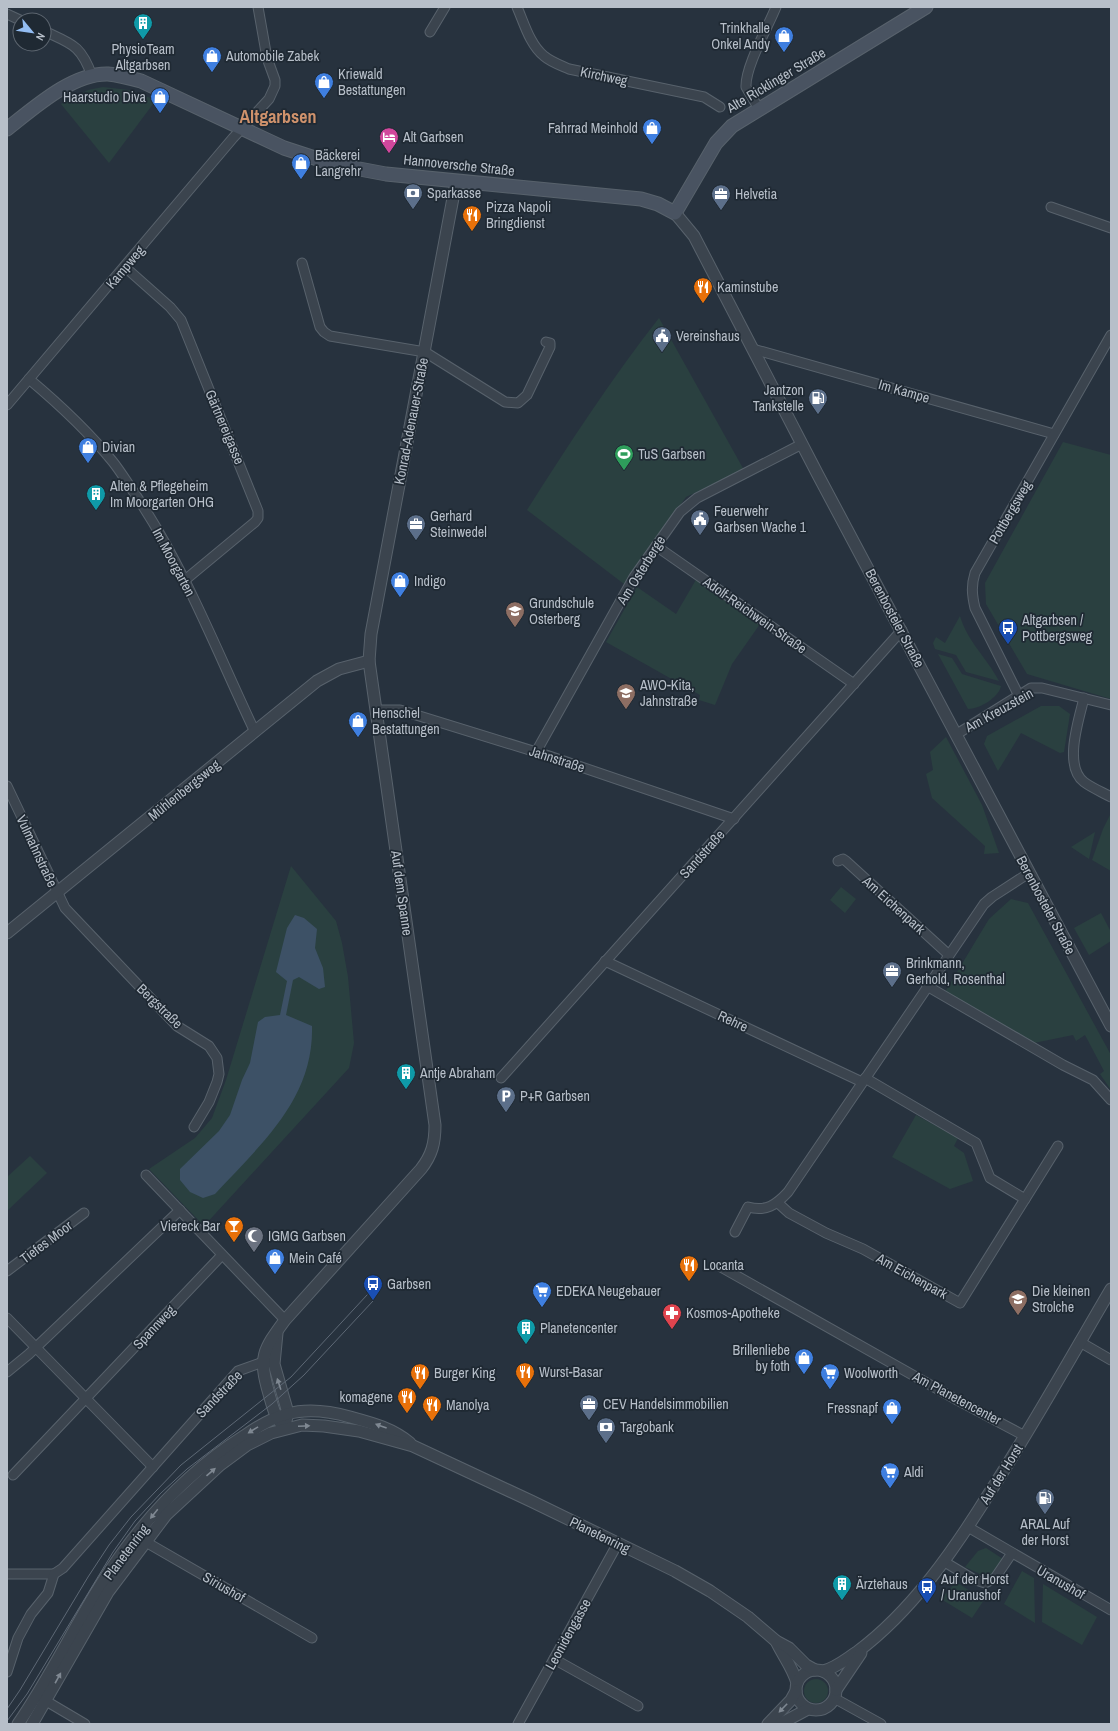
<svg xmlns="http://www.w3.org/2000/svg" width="1118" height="1731" viewBox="0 0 1118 1731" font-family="'Archivo Narrow',sans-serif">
<rect width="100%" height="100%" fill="#27323e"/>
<g fill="#2a4040">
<polygon points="103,87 129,90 156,100 109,163 61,104 88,90"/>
<path d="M659,318l85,152 -58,27 -62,87 -97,-74c42,-66 84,-131 132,-192z"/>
<polygon points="1063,442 1111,455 1111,699 1027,674 986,604 985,583"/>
<polygon points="697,578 760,624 732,664 715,705 699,700 700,695 606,642 637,587 676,614"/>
<path d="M960,616c7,25 27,42 39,65l-33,-9 -10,-17 -21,-6 -2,-6 3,-6 9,6z"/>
<path d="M938,654l14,4 10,16 39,12c-2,11 -21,23 -33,23z"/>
<polygon points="1041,706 1059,706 1070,714 1064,752 1060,753 1021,733 998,771 984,744 987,736"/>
<polygon points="946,737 982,805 999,853 984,854 985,846 932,798 926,774 933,770 930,752"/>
<polygon points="1111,813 1111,871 1092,860 1103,829"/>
<polygon points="1095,832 1089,859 1071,847"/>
<polygon points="291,866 336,921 342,943 348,977 354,1043 349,1068 204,1226 149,1169 195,1138 212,1118 226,1080"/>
<polygon points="841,887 856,899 845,913 830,900"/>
<polygon points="1011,899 1028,903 1111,1055 1111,1090 1100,1074 1104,1071 1085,1035 1076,1041 1073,1035 1034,1043 945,992 989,919"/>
<polygon points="1101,913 1111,932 1111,941 1089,955 1074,928"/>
<polygon points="916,1115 958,1138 954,1146 964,1153 973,1181 950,1189 892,1157"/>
<polygon points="30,1156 47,1173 7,1211 7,1177"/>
<polygon points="986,1548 1003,1559 992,1575 980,1574 965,1567 978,1551"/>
<polygon points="1022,1571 1034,1578 1035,1623 1004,1604"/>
<polygon points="956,1582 984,1600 972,1618 941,1599"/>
<polygon points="1043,1584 1097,1617 1082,1645 1042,1622"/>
<circle cx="816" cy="1691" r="12"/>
</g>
<path fill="#3d5166" d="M295,915l9,3 13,11 -2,19 8,20 2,19 -6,2 -20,-12 -6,3 -7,35 26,11c2,73 -51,118 -97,168l-12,4 -13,-6 -10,-12v-11l39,-38 11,-16 12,-35 8,-17 8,-41 7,-5 15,-2 7,-34 -11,-9 11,-44z"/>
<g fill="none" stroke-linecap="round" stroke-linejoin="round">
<g stroke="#58626c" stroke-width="11">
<g id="minor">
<path d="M517,7c7,16 13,38 27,49 7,6 16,9 25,13l135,28 16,10"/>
<polyline points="7,14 20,20"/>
<path d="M44,31c28,13 37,14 48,45"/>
<polyline points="430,32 445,7"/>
<path d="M759,109l-13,-22c-1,-20 22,-60 30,-80"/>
<polyline points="1051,207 1111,228"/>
<polyline points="302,263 320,327 324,332 330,336 425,352 505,402 518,403 527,395 550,347 550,343 546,342"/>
<polyline points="125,267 170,307 181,320 258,511 258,518 255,522 185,580"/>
<polyline points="753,349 1054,434"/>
<path d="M29,379c31,26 59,52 84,83 8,10 15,22 22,32 50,74 82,158 120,238"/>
<polyline points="7,405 233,138 269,99 275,86 275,80 267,58 258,7"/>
<polyline points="656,546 854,684"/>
<path d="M1019,696l-44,-88c-3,-13 -4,-22 0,-35l136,-238"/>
<path d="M1084,698c-5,21 -21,68 0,84 8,6 18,10 27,15"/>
<polyline points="377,710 400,710 549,756 734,819"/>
<polyline points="957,734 1031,688 1042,688 1111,705"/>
<polyline points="536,752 634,577 680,512 697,498 802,444"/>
<polyline points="7,786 65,908 177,1026 209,1046 217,1058 219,1074 217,1082 209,1102 194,1127"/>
<polyline points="838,861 843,859 846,861 949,955"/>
<polyline points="605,961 862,1082"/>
<polyline points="927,986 1063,1065 1093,1080 1111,1100"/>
<polyline points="501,1078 902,630"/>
<polyline points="146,1175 285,1320"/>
<polyline points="1025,1199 1058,1146"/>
<polyline points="778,1203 789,1213 826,1233 863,1249 960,1303 1025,1199 990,1178 976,1143 865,1078"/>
<path d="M735,1232l13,-25c18,5 28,-2 40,-15l196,-288 8,-7 37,-24"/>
<polyline points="721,1267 957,1400 1025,1436"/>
<polyline points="7,1271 84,1213"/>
<polyline points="7,1318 153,1467"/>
<polyline points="1080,1342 1111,1360"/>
<polyline points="7,1372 29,1354 180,1210"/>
<polyline points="13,1475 222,1255"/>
<polyline points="968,1527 1111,1610"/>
<polyline points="143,1537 151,1545 312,1638"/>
<polyline points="943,1561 973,1579 985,1583 995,1578 1012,1553"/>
<polyline points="7,1574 54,1574"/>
<polyline points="554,1659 638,1706"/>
<polyline points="7,1672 18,1638 31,1614 48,1593 54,1574 63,1568 238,1371 263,1362"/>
<polyline points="41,1698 85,1724"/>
<polyline points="834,1698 881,1724"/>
<polyline points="518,1724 618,1543"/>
</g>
</g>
<g stroke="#58626c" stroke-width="13">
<g id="tertiary">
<polyline points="675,213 694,236 818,475 1111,1026"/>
<polyline points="7,933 317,681 339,669 369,661"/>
<polyline points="277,1333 274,1364 288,1413 286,1421"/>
<path d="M284,1428c-9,-11 -11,-20 -15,-34 -11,-37 -6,-44 16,-74l136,-151c11,-14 14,-26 14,-44l-66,-464 2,-27 85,-452"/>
<path d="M776,1641c7,15 17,27 21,42"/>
<circle cx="816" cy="1690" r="20"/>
<path d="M823,1671c13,-3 23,-12 34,-19 55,-41 97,-102 133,-160 43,-66 81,-135 121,-203"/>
<polyline points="836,1690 861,1653"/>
<path d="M18,1724c31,-45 55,-95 84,-141 36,-57 84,-110 142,-147 13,-9 27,-18 43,-22 21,-6 42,-3 63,3 22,6 42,11 60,26"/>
<polyline points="32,1724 108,1592 166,1515 220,1465 247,1445 271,1433 302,1425 324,1426 359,1431 413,1446 531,1501 675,1571 710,1591 748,1617 776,1641 789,1648 806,1665 815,1670"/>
<polyline points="768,1724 791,1700 796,1691"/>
<polyline points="780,1724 808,1709"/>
</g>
</g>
<g stroke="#58626c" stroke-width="15">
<path id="secondary" d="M7,129c27,-21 65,-56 101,-55 11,1 22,4 33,7l143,67 49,16 53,10 255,25 17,5 17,9 41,-70 16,-17 194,-119"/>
</g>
<use href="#minor" stroke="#3b444e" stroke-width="9"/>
<use href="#tertiary" stroke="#3b444e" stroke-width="11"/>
<use href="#secondary" stroke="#495361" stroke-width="13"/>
<g stroke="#5d6875" stroke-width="1">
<polyline points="7,1709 20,1690 88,1577 109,1545 131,1517 181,1465 291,1377 367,1295"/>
<polyline points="7,1721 27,1694 113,1552 135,1521 161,1493 187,1469 272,1404 304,1375 373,1301"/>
</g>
</g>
<defs><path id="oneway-solid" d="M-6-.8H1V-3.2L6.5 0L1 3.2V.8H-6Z"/></defs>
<g fill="#7f8892">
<use href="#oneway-solid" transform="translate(279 1384) rotate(-108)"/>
<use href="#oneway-solid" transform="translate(304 1426) rotate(-2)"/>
<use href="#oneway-solid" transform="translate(381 1426) rotate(-160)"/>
<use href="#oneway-solid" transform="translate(253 1430) rotate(148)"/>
<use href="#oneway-solid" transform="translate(211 1472) rotate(-41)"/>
<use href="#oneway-solid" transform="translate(154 1514) rotate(129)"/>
<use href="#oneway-solid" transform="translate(58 1678) rotate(-61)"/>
<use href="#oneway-solid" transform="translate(783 1708) rotate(134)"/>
</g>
<defs>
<g id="building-pin" transform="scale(1)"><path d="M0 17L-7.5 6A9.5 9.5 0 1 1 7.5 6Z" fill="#0f9aa8" stroke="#1f2933"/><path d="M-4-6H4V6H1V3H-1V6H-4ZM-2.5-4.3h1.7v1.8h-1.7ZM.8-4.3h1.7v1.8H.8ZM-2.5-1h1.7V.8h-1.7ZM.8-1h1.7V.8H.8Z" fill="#fff"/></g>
<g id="shop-pin" transform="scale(1)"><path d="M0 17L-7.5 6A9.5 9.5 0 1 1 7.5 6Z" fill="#3f7fe0" stroke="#1f2933"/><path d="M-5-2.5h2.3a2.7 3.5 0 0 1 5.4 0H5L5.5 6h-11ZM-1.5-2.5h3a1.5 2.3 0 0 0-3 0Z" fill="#fff"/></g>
<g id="hotel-pin" transform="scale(1)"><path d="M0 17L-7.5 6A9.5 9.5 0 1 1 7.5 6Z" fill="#d1479c" stroke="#1f2933"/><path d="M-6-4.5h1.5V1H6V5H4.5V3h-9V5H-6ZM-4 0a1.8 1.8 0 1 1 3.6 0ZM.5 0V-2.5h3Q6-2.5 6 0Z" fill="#fff"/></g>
<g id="bank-pin" transform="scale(1)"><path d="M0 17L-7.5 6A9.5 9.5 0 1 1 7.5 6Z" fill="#5c6f8a" stroke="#1f2933"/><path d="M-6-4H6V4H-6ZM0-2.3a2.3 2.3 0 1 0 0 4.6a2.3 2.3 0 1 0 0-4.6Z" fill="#fff"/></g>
<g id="office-pin" transform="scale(1)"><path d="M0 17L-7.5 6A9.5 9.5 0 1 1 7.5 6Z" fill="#5c6f8a" stroke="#1f2933"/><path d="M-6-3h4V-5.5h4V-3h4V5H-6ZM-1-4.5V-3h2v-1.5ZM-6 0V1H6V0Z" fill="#fff"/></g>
<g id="restaurant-pin" transform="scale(1)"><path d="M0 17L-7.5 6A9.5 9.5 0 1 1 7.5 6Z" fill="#e8710a" stroke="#1f2933"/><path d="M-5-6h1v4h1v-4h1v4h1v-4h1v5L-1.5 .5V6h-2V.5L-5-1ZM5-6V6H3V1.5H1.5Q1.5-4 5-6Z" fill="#fff"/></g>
<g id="civic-pin" transform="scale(1)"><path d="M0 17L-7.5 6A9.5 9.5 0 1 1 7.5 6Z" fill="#5c6f8a" stroke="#1f2933"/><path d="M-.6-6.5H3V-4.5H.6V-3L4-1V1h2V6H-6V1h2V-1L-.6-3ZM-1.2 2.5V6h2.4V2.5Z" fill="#fff"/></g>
<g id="fuel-pin" transform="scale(1)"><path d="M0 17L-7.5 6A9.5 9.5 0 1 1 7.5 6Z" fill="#5c6f8a" stroke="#1f2933"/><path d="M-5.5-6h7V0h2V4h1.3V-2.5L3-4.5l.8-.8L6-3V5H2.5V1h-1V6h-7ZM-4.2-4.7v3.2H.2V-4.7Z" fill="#fff"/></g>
<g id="stadium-pin" transform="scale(1)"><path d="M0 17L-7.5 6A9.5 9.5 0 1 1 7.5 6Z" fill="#2e9e5b" stroke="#1f2933"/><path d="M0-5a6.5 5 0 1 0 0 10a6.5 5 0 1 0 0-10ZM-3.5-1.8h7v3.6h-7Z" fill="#fff"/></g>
<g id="school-pin" transform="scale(1)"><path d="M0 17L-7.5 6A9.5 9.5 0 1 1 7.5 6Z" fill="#8d6e63" stroke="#1f2933"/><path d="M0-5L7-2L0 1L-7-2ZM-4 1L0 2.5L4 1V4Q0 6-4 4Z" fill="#fff"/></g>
<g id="bus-pin" transform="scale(1)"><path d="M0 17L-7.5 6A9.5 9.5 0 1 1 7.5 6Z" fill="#1a4fb4" stroke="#1f2933"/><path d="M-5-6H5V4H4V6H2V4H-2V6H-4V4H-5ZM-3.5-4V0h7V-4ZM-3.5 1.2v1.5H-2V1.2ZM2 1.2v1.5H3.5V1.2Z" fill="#fff"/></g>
<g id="parking-pin" transform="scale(1)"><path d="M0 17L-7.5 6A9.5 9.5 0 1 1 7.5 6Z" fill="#5c6f8a" stroke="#1f2933"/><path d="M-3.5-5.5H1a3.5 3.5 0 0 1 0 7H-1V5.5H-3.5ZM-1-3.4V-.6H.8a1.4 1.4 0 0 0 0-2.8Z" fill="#fff"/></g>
<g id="bar-pin" transform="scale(1)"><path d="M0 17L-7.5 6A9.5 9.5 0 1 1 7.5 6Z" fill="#e8710a" stroke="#1f2933"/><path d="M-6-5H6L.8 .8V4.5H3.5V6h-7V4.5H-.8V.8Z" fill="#fff"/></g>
<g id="mosque-pin" transform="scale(1)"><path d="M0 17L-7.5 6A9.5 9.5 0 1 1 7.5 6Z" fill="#6b7280" stroke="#1f2933"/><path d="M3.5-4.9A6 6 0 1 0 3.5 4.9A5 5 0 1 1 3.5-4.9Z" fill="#fff"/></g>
<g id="supermarket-pin" transform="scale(1)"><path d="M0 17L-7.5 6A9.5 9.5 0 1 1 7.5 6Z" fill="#3f7fe0" stroke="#1f2933"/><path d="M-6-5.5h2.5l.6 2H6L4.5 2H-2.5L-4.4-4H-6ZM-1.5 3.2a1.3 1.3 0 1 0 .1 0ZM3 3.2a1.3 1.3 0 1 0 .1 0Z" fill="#fff"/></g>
<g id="pharmacy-pin" transform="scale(1)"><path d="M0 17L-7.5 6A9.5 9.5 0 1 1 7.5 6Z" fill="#e0444e" stroke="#1f2933"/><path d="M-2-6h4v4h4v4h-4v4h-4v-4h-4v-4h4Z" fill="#fff"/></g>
</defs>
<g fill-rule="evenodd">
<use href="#building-pin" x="143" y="23"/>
<use href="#shop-pin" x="784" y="36"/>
<use href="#shop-pin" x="212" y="56"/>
<use href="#shop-pin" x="324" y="82"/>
<use href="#shop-pin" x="160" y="97"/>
<use href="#shop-pin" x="652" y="128"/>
<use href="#hotel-pin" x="389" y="137"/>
<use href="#shop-pin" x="301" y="163"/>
<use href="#bank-pin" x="413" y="193"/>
<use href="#office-pin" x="721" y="194"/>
<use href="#restaurant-pin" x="472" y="215"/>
<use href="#restaurant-pin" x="703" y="287"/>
<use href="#civic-pin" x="662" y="336"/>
<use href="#fuel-pin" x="818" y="398"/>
<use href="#shop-pin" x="88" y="447"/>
<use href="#stadium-pin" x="624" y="454"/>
<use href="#building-pin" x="96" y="494"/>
<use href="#civic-pin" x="700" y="519"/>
<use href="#office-pin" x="416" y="524"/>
<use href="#shop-pin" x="400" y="581"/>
<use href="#school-pin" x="515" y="611"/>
<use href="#bus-pin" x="1008" y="628"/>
<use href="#school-pin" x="626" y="693"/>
<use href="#shop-pin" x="358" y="721"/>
<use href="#office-pin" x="892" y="971"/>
<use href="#building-pin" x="406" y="1073"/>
<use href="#parking-pin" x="506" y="1096"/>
<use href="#bar-pin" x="234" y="1226"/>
<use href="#mosque-pin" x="254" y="1236"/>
<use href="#shop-pin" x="275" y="1258"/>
<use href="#restaurant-pin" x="689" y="1265"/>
<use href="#bus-pin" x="373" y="1284"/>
<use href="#supermarket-pin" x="542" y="1291"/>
<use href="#school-pin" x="1018" y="1299"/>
<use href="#pharmacy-pin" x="672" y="1313"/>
<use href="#building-pin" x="526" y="1328"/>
<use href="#shop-pin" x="804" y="1358"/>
<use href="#restaurant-pin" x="525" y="1372"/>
<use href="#restaurant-pin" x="420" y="1373"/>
<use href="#supermarket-pin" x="830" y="1373"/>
<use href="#restaurant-pin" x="407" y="1397"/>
<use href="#office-pin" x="589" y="1404"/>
<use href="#restaurant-pin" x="432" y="1405"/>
<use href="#shop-pin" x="892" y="1408"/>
<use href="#bank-pin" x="606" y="1427"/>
<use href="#supermarket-pin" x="890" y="1472"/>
<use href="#fuel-pin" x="1045" y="1498"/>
<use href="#building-pin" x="842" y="1584"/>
<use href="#bus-pin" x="927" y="1587"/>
</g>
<g text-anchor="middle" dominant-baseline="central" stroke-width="3.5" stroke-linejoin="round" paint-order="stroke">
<g font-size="14" fill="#b7bfc9" stroke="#1f2933" text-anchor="start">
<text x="770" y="28" text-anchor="end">Trinkhalle<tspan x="770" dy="16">Onkel Andy</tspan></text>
<text x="143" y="49" text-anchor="middle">PhysioTeam<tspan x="143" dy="16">Altgarbsen</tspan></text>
<text x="226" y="56">Automobile Zabek</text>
<text x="338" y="74">Kriewald<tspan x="338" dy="16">Bestattungen</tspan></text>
<text x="146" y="97" text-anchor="end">Haarstudio Diva</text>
<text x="638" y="128" text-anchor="end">Fahrrad Meinhold</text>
<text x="403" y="137">Alt Garbsen</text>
<text x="315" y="155">Bäckerei<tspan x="315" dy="16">Langrehr</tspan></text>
<text x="427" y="193">Sparkasse</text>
<text x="735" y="194">Helvetia</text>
<text x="486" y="207">Pizza Napoli<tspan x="486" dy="16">Bringdienst</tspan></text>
<text x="717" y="287">Kaminstube</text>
<text x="676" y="336">Vereinshaus</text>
<text x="804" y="390" text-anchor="end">Jantzon<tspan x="804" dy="16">Tankstelle</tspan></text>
<text x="102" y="447">Divian</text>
<text x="638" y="454">TuS Garbsen</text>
<text x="110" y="486">Alten &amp; Pflegeheim<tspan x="110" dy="16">Im Moorgarten OHG</tspan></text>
<text x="714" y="511">Feuerwehr<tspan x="714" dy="16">Garbsen Wache 1</tspan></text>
<text x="430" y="516">Gerhard<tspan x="430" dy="16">Steinwedel</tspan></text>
<text x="414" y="581">Indigo</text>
<text x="529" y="603">Grundschule<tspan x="529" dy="16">Osterberg</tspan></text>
<text x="1022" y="620">Altgarbsen /<tspan x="1022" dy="16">Pottbergsweg</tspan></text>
<text x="640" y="685">AWO-Kita,<tspan x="640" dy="16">Jahnstraße</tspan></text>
<text x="372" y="713">Henschel<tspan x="372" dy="16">Bestattungen</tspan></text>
<text x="906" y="963">Brinkmann,<tspan x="906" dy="16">Gerhold, Rosenthal</tspan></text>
<text x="420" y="1073">Antje Abraham</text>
<text x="520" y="1096">P+R Garbsen</text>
<text x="220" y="1226" text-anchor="end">Viereck Bar</text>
<text x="268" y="1236">IGMG Garbsen</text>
<text x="289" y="1258">Mein Café</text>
<text x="703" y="1265">Locanta</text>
<text x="387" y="1284">Garbsen</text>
<text x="556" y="1291">EDEKA Neugebauer</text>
<text x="1032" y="1291">Die kleinen<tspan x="1032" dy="16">Strolche</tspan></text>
<text x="686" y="1313">Kosmos-Apotheke</text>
<text x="540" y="1328">Planetencenter</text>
<text x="790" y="1350" text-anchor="end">Brillenliebe<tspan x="790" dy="16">by foth</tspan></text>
<text x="539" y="1372">Wurst-Basar</text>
<text x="434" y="1373">Burger King</text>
<text x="844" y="1373">Woolworth</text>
<text x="393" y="1397" text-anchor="end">komagene</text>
<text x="603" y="1404">CEV Handelsimmobilien</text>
<text x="446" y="1405">Manolya</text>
<text x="878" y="1408" text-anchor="end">Fressnapf</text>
<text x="620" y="1427">Targobank</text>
<text x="904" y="1472">Aldi</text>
<text x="1045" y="1524" text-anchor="middle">ARAL Auf<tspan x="1045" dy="16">der Horst</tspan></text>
<text x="941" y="1579">Auf der Horst<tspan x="941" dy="16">/ Uranushof</tspan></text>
<text x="856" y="1584">Ärztehaus</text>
</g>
<g font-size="14" fill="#b7bfc9" stroke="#1f2933">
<text transform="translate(604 76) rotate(12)">Kirchweg</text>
<text transform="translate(776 80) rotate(-31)">Alte Ricklinger Straße</text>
<text transform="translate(459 165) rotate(6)">Hannoversche Straße</text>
<text transform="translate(125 267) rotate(-50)">Kampweg</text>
<text transform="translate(904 391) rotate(16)">Im Kampe</text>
<text transform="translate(411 421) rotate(-79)">Konrad-Adenauer-Straße</text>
<text transform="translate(225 427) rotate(67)">Gärtnereigasse</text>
<text transform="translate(1010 512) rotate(-60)">Pottbergsweg</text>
<text transform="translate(174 562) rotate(62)">Im Moorgarten</text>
<text transform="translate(641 570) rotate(-58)">Am Osterberge</text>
<text transform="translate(755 615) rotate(35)">Adolf-Reichwein-Straße</text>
<text transform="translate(895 618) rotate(62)">Berenbosteler Straße</text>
<text transform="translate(999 710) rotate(-29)">Am Kreuzstein</text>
<text transform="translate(557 759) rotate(18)">Jahnstraße</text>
<text transform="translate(184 790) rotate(-39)">Mühlenbergsweg</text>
<text transform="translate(37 851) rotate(65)">Vulmahnstraße</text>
<text transform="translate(702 854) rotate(-48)">Sandstraße</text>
<text transform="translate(402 893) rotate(82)">Auf dem Spanne</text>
<text transform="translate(894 905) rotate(42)">Am Eichenpark</text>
<text transform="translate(1046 905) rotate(62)">Berenbosteler Straße</text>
<text transform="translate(160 1006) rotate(44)">Bergstraße</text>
<text transform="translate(733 1021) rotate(25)">Rehre</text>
<text transform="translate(46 1242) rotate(-37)">Tiefes Moor</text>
<text transform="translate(912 1276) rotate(29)">Am Eichenpark</text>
<text transform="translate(154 1327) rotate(-47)">Spannweg</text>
<text transform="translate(219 1394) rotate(-46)">Sandstraße</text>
<text transform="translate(957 1398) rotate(28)">Am Planetencenter</text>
<text transform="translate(1001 1474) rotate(-58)">Auf der Horst</text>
<text transform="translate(600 1535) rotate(26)">Planetenring</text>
<text transform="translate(126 1552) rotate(-53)">Planetenring</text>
<text transform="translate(1061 1582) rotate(30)">Uranushof</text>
<text transform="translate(224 1587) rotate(30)">Siriushof</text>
<text transform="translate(568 1634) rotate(-61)">Leonidengasse</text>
</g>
<g font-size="18" font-weight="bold" fill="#cf926c" stroke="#1f2933">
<text x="278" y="116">Altgarbsen</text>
</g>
</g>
<rect width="1118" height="1731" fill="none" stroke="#b7bfc9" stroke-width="16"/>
<g transform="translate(32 32) rotate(119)"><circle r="19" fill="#1f2933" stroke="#5c656f"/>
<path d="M0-3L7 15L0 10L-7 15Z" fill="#93bdf2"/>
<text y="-6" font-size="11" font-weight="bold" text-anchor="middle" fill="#b7bfc9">N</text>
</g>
</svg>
